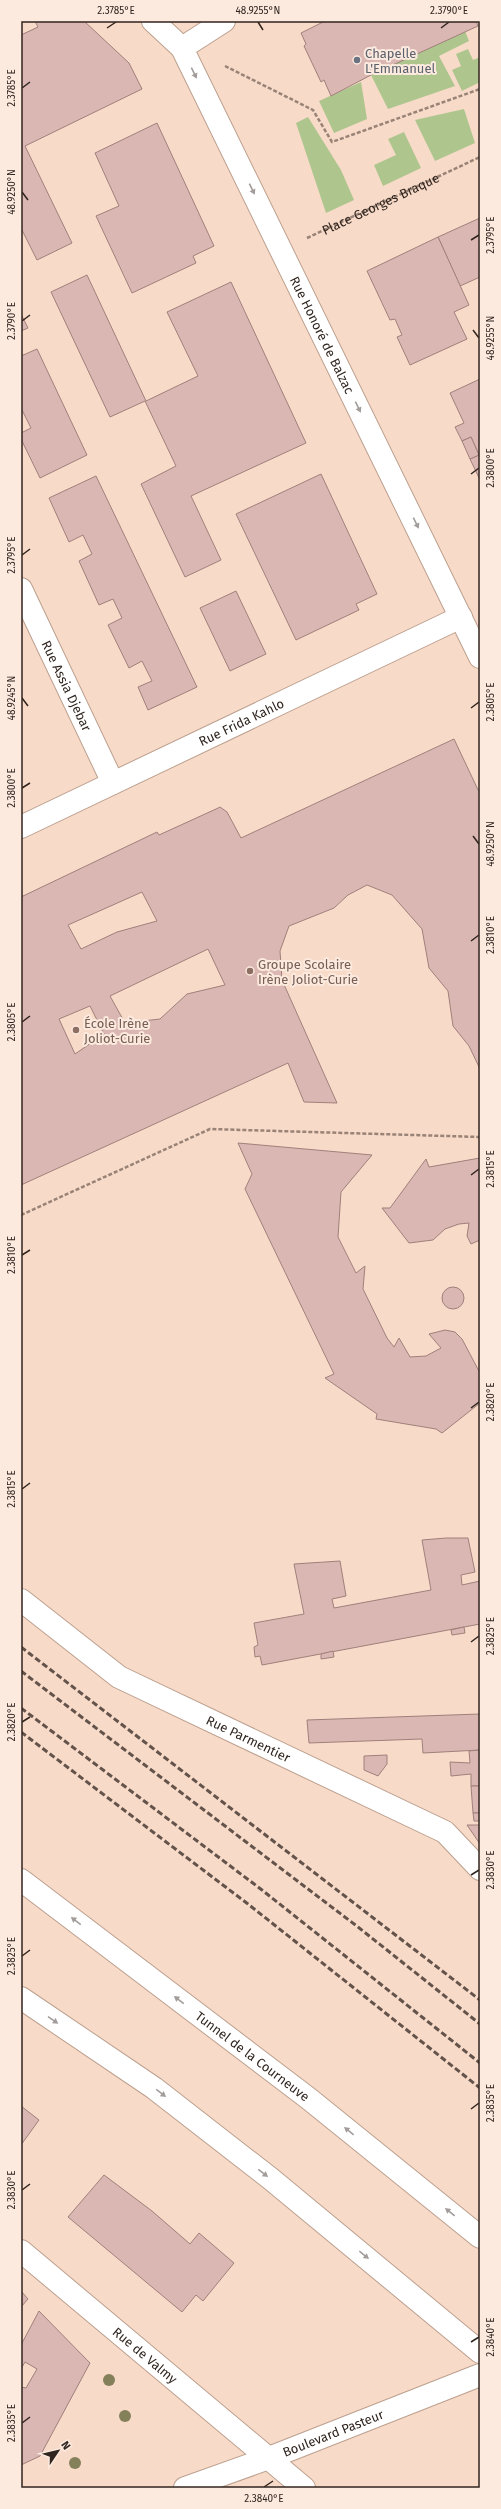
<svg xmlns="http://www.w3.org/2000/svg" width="501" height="2509" viewBox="0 0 501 2509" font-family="'Fira Sans',sans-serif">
<rect width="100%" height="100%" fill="#f8dac8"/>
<g fill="#aec68d">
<polygon points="465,31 469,41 439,56 455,86 388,109 371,75"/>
<polygon points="468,49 473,60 480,57 480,82 462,91 452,70 461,66 456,54"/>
<polygon points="361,82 367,119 334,133 319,101"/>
<polygon points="464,109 475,143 435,161 415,120"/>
<polygon points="308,117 341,170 354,200 326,213 296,123"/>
<polygon points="404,132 421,168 383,186 374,165 396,155 388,139"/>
</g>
<g fill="#dab7b3" stroke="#a0807b" fill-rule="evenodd">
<polygon points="35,21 84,21 129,63 142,89 25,146 72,243 37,260 21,228 21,35 38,27"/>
<polygon points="325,21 476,21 478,26 371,75 331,96 324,80 321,82 304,46 306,44 301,33"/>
<polygon points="157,123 214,246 193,256 196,263 132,293 96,216 119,206 95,153"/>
<polygon points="480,218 480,277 460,286 438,237"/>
<polygon points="438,237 469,305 454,312 467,339 410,365 397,337 402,335 395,319 390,320 367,271"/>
<polygon points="87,275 146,401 198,376 167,312 231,282 306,443 191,496 221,560 185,577 141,484 176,466 145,401 110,417 51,292"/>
<polygon points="21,314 28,328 21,331"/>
<polygon points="37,349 87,455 40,478 21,439 21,433 31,428 21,408 21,356"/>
<polygon points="480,379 480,480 470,459 479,455 471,437 462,441 455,427 464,423 450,393"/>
<polygon points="471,437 479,455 470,459 462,441"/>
<polygon points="321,474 377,594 356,604 359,610 296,640 236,514"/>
<polygon points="96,476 197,687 148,710 138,687 152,681 142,661 129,668 108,625 122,618 113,599 99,605 79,561 92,554 83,535 69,542 49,498"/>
<polygon points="236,591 266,654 230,671 200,608"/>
<path d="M454,739l26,55v275l-11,-23 -16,-20 -5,-35 -19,-23 -7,-39 -30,-34 -25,-10 -19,10 -14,13 -45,18 -9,25 2,29 55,123 -33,-1 -16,-39 -267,122v-288l136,-65 2,3 57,-26 4,-2 7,5 14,26zM142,892l15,29 -40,11 -36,17 -13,-24zM208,949l17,36 -38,9 -27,25 -35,4 -15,-27zM90,1006l14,28 -29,20 -16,-35z"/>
<polygon points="238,1143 372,1155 341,1192 338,1237 356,1273 365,1266 363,1289 387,1338 394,1347 399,1338 410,1357 426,1356 441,1348 429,1334 445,1330 455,1332 462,1339 480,1373 480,1403 442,1433 436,1429 376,1419 377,1414 325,1378 334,1374 245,1189 252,1174"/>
<polygon points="480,1158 480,1240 471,1244 467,1236 469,1223 459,1224 445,1229 433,1240 409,1243 382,1208 390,1208 426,1159 429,1167"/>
<circle cx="453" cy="1298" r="11"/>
<polygon points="446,1538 468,1538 475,1572 461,1575 462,1585 480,1581 480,1624 262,1665 260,1656 255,1657 254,1647 258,1645 254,1623 304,1614 294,1564 340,1561 346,1596 332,1599 334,1608 431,1590 422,1540"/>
<polygon points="464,1627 465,1633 452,1635 451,1630"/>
<polygon points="333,1651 334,1657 321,1659 321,1654"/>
<polygon points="480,1714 480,1750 423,1753 422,1739 309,1743 307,1720"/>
<polygon points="480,1750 480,1786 471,1786 471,1774 451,1776 450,1762 470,1763 469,1751"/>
<polygon points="387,1755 387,1764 378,1776 364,1770 364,1756"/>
<polygon points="471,1786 480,1786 480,1813 473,1813"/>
<polygon points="473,1813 480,1813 480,1821 474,1821"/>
<polygon points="467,1825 480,1825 480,1844"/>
<polygon points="21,2106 39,2120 21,2145"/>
<polygon points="104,2175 152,2211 190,2244 199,2233 234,2263 203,2301 196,2295 182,2312 68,2217"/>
<polygon points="21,2291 28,2299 21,2307"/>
<polygon points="39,2311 90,2363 40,2456 21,2465 21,2387 26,2388 37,2369 25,2362 21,2369 21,2345"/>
</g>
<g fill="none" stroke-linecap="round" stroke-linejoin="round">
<g stroke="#bca08f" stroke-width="24">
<g id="minor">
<path id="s2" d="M153,21l29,27 298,609"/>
<polyline points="182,48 224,21"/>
<path id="s3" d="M21,589l92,194"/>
<path id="s4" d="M21,827l440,-210"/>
<path id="s5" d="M21,1600l98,77 326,155 35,37"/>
<path id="s6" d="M21,2251l283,237"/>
</g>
</g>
<g stroke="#bca08f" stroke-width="24">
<g id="major">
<path id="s7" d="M185,2488l84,-30 211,-83"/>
</g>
</g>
<g stroke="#bca08f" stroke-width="24">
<g id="highway">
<path id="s8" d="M21,1880l287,218 172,139"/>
<polyline points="21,1998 154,2088 271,2179 480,2352"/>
</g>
</g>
<g stroke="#988376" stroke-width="2.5" stroke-dasharray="4 2" stroke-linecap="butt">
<polyline points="225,66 313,110 332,142 480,89"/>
<path id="s1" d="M307,238l173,-81"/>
<polyline points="21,1215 210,1129 480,1137"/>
</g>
<use href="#minor" stroke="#fff" stroke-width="22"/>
<use href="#major" stroke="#fff" stroke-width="22"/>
<use href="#highway" stroke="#fff" stroke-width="22"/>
<g stroke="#63534a" stroke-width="3" stroke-dasharray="6 3" stroke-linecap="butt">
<polyline points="21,1647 480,2000"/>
<polyline points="21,1671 358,1927 480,2024"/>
<polyline points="21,1708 262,1890 480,2063"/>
<polyline points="21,1732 248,1904 480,2088"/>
</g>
</g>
<g fill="#84805a">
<circle cx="109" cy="2380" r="6"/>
<circle cx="125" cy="2416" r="6"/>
<circle cx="75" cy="2463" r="6"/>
</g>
<defs><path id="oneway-solid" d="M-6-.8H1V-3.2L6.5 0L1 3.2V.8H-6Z"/></defs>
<g fill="#a29d9a">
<use href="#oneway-solid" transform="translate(194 73) rotate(64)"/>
<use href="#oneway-solid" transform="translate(252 189) rotate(64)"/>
<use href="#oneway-solid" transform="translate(358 407) rotate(64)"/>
<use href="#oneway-solid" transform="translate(416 523) rotate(64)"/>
<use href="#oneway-solid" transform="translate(76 1921) rotate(-143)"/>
<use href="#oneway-solid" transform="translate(179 2000) rotate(-143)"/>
<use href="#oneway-solid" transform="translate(53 2020) rotate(34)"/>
<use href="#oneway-solid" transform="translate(161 2093) rotate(38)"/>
<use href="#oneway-solid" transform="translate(349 2131) rotate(-141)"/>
<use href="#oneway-solid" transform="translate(263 2173) rotate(38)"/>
<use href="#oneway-solid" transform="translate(450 2212) rotate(-141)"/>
<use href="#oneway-solid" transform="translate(364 2255) rotate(39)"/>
</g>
<path fill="none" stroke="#30251f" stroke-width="1.5" d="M258,22l5,8M107,28l9,-6M441,28l8,-6M22,88l8,-6M22,192l6,8M471,240l8,-5M22,321l8,-6M473,330l6,8M471,474l8,-6M22,555l8,-6M22,698l6,8M471,708l8,-6M22,788l8,-5M473,836l6,8M471,941l8,-6M22,1022l8,-6M471,1175l8,-6M22,1255l8,-5M471,1408l8,-6M22,1489l8,-6M471,1642l8,-6M22,1722l8,-5M471,1875l8,-5M22,1956l8,-6M471,2109l8,-6M22,2190l8,-6M471,2342l8,-5M22,2423l8,-6M264,2487l9,-6"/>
<circle fill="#6b7280" stroke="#fceadf" stroke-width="1.5" cx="357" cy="60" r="4"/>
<g fill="#8d6e63" stroke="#fceadf" stroke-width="1.5">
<circle cx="250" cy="971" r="4"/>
<circle cx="76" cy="1030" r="4"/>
</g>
<g text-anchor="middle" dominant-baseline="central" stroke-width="4" stroke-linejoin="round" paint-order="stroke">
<g font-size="13" fill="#5b616d" stroke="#fceadf" text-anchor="start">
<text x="365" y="53">Chapelle<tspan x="365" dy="15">L'Emmanuel</tspan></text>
</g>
<g font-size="13" fill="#30251f" stroke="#fceadf">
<text stroke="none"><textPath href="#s1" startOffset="81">Place Georges Braque</textPath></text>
<text stroke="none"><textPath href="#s2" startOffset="359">Rue Honoré de Balzac</textPath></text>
<text stroke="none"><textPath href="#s3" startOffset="107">Rue Assia Djebar</textPath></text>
<text stroke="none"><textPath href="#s4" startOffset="244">Rue Frida Kahlo</textPath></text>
<text stroke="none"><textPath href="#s5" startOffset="268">Rue Parmentier</textPath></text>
<text stroke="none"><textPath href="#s8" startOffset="291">Tunnel de la Courneuve</textPath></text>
<text stroke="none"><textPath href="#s6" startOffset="162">Rue de Valmy</textPath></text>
<text stroke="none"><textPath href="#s7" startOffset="158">Boulevard Pasteur</textPath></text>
</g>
<g font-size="13" fill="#785e54" stroke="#fceadf" text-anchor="start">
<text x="258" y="964">Groupe Scolaire<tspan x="258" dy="15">Irène Joliot-Curie</tspan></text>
<text x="84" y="1023">École Irène<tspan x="84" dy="15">Joliot-Curie</tspan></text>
</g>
</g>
<rect width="501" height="2509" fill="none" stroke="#fceadf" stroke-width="44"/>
<g transform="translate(58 2451) rotate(55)" stroke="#fceadf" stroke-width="3" paint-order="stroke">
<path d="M0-3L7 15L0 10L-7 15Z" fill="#30251f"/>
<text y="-6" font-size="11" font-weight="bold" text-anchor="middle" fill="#30251f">N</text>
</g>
<rect x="22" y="22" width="457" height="2465" fill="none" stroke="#30251f" stroke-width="1.5"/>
<g font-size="10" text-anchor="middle" fill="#30251f">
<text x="116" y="14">2.3785°E</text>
<text x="258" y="14">48.9255°N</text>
<text x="449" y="14">2.3790°E</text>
<text transform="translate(11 88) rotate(-90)" y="4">2.3785°E</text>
<text transform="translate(11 192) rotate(-90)" y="4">48.9250°N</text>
<text transform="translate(490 235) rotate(-90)" y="4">2.3795°E</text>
<text transform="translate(11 321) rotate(-90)" y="4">2.3790°E</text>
<text transform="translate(490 338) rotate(-90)" y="4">48.9255°N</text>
<text transform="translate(490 468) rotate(-90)" y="4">2.3800°E</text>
<text transform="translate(11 555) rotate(-90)" y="4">2.3795°E</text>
<text transform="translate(11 698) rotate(-90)" y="4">48.9245°N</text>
<text transform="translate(490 702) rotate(-90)" y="4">2.3805°E</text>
<text transform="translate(11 788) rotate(-90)" y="4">2.3800°E</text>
<text transform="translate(490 844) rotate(-90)" y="4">48.9250°N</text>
<text transform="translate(490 935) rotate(-90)" y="4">2.3810°E</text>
<text transform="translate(11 1022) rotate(-90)" y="4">2.3805°E</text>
<text transform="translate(490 1169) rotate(-90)" y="4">2.3815°E</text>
<text transform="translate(11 1255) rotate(-90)" y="4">2.3810°E</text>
<text transform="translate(490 1402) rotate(-90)" y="4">2.3820°E</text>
<text transform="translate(11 1489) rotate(-90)" y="4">2.3815°E</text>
<text transform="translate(490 1636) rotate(-90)" y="4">2.3825°E</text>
<text transform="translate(11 1722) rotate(-90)" y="4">2.3820°E</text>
<text transform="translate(490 1870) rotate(-90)" y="4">2.3830°E</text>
<text transform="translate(11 1956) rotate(-90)" y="4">2.3825°E</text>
<text transform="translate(490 2103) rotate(-90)" y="4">2.3835°E</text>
<text transform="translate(11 2190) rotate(-90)" y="4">2.3830°E</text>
<text transform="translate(490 2337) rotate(-90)" y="4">2.3840°E</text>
<text transform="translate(11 2423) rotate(-90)" y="4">2.3835°E</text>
<text x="264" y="2502">2.3840°E</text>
</g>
</svg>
